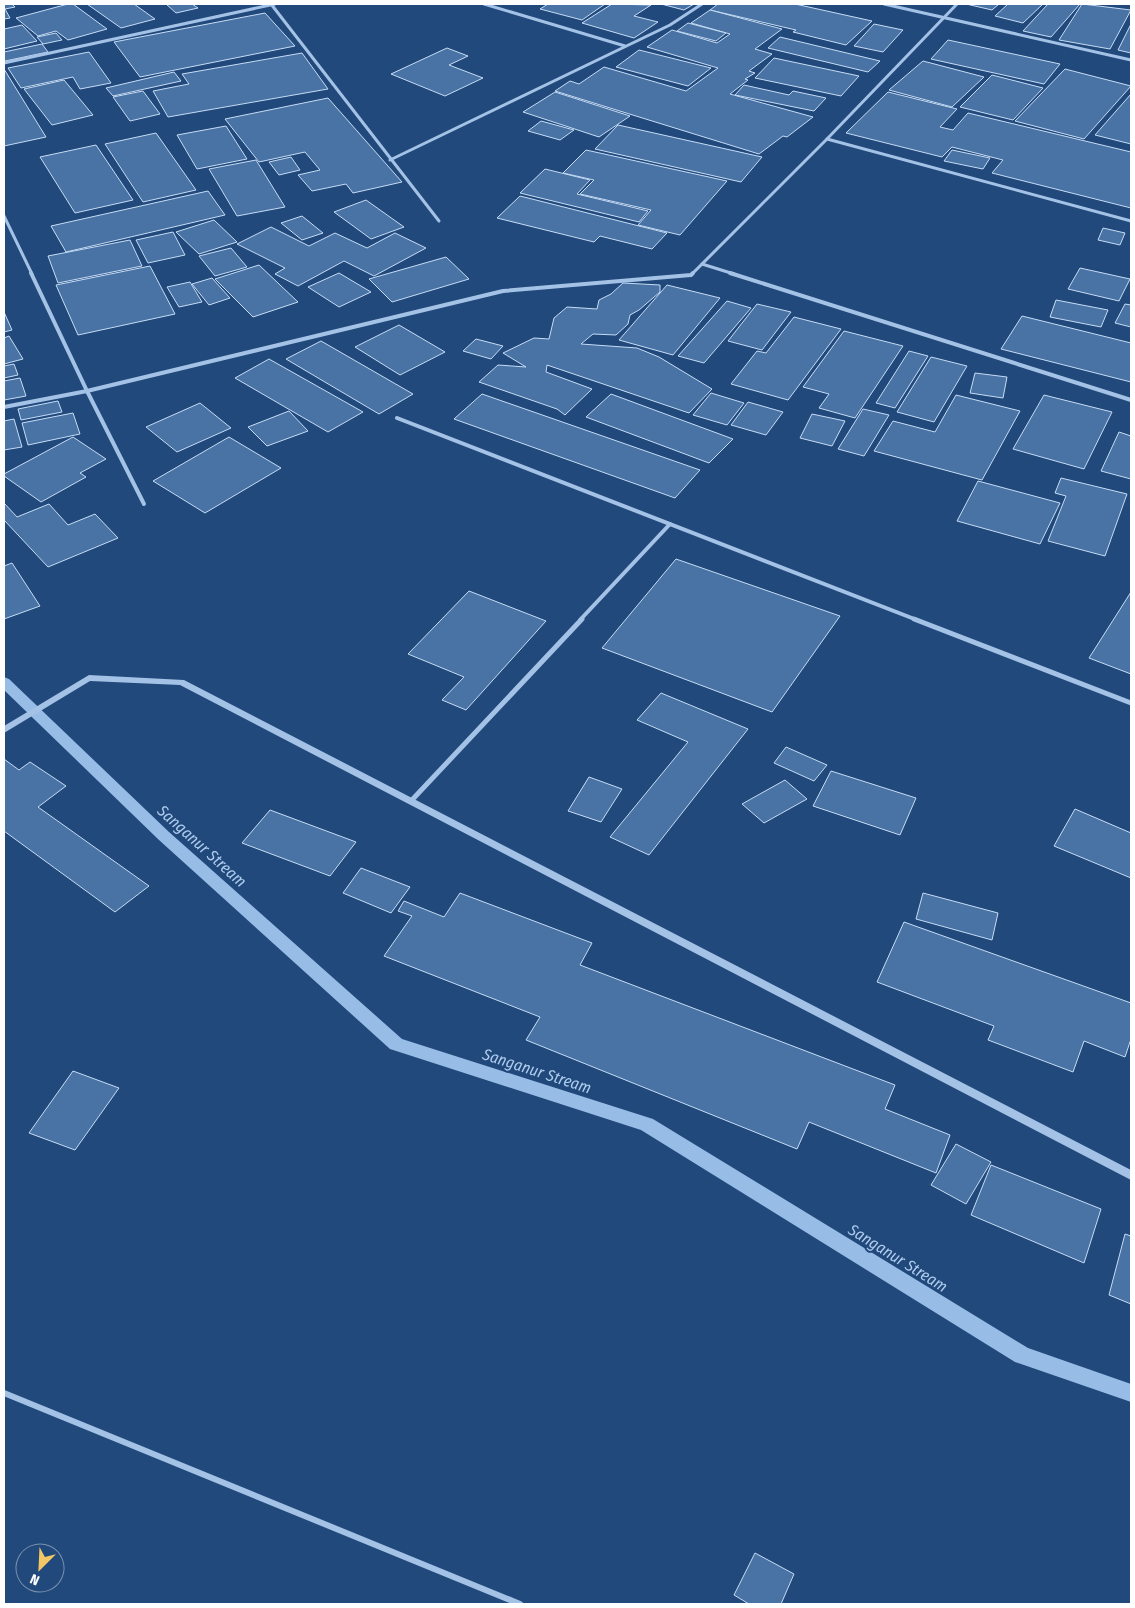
<svg xmlns="http://www.w3.org/2000/svg" width="1135" height="1608" viewBox="0 0 1135 1608" font-family="'Fira Sans Condensed',sans-serif">
<rect width="100%" height="100%" fill="#21497b"/>
<g fill="none" stroke-linecap="round" stroke-linejoin="round">
<polygon fill="#97bde7" fill-rule="evenodd" points="4,677 9,679 169,832 402,1039 653,1119 1028,1348 1131,1384 1131,1402 1015,1362 641,1130 390,1049 159,840 4,690"/>
</g>
<g fill="#4973a5" stroke="#c6dcf5">
<polygon points="4,4 12,4 15,7 5,9 10,18 4,19"/>
<polygon points="68,4 73,4 107,29 68,40 56,31 38,36 16,18"/>
<polygon points="87,4 134,4 155,19 121,28"/>
<polygon points="166,4 192,4 198,8 176,13"/>
<polygon points="548,4 605,4 582,20 540,9"/>
<polygon points="612,4 651,5 634,16 658,22 634,38 582,23"/>
<polygon points="661,4 694,4 684,10"/>
<polygon points="718,4 795,4 872,21 846,45 793,32 796,30 710,10"/>
<polygon points="966,4 999,4 992,10"/>
<polygon points="1008,4 1043,4 1023,23 995,16"/>
<polygon points="1048,4 1080,4 1051,37 1023,31"/>
<polygon points="1082,4 1131,10 1110,49 1059,40"/>
<polygon points="710,10 782,29 755,49 772,54 749,71 755,73 745,79 748,80 730,94 813,117 787,137 783,136 759,154 555,91 570,81 579,84 604,67 686,91 718,68 647,47 672,30 717,43 730,34 691,23"/>
<polygon points="265,13 295,46 140,77 114,42"/>
<polygon points="688,23 726,33 716,41 677,31"/>
<polygon points="874,24 903,30 883,52 854,46"/>
<polygon points="1131,24 1131,53 1118,50"/>
<polygon points="22,25 37,41 4,49 4,29"/>
<polygon points="56,33 62,40 43,44 37,37"/>
<polygon points="780,37 880,61 868,72 768,48"/>
<polygon points="948,40 1060,64 1044,84 931,59"/>
<polygon points="42,44 48,52 5,61 4,59 4,52"/>
<polygon points="447,48 468,56 449,65 483,78 445,96 391,74"/>
<polygon points="639,50 711,68 688,86 616,67"/>
<polygon points="89,52 111,83 80,89 73,77 21,88 8,68"/>
<polygon points="302,53 328,89 168,117 153,91 189,84 182,74"/>
<polygon points="774,58 859,76 841,96 755,78"/>
<polygon points="923,61 984,77 952,107 889,90"/>
<polygon points="4,69 46,137 4,146"/>
<polygon points="1065,69 1131,86 1084,139 1015,121"/>
<polygon points="174,72 181,81 113,96 106,88"/>
<polygon points="992,75 1043,88 1013,120 960,107"/>
<polygon points="64,80 93,115 52,125 24,89"/>
<polygon points="744,85 789,95 793,91 826,98 814,111 735,95"/>
<polygon points="143,91 160,114 130,121 113,97"/>
<polygon points="555,92 630,116 599,137 523,112"/>
<polygon points="888,92 957,109 940,127 953,130 968,113 1131,152 1131,208 992,173 1003,160 952,147 942,157 846,133"/>
<polygon points="1131,94 1131,144 1095,135"/>
<polygon points="328,98 402,182 353,193 346,184 312,191 298,175 320,170 305,152 259,162 225,119"/>
<polygon points="541,121 574,130 560,140 528,131"/>
<polygon points="618,125 762,157 741,182 595,149"/>
<polygon points="226,126 247,159 197,169 177,135"/>
<polygon points="156,133 196,190 143,202 105,144"/>
<polygon points="96,145 133,200 75,213 40,157"/>
<polygon points="586,150 727,181 680,235 638,225 651,210 580,194 594,180 563,173"/>
<polygon points="952,150 990,158 983,169 944,161"/>
<polygon points="291,157 300,170 279,175 269,162"/>
<polygon points="256,160 285,207 237,216 209,169"/>
<polygon points="545,169 590,180 577,194 648,211 639,222 520,193"/>
<polygon points="208,191 225,215 66,252 51,226"/>
<polygon points="520,196 667,233 652,249 600,236 594,242 497,218"/>
<polygon points="366,200 404,227 371,239 334,212"/>
<polygon points="302,216 323,233 302,240 281,223"/>
<polygon points="214,220 237,242 199,254 176,232"/>
<polygon points="271,227 309,246 335,233 367,248 395,233 426,248 374,276 344,261 298,286 275,274 285,268 237,244"/>
<polygon points="1103,228 1125,233 1120,245 1098,240"/>
<polygon points="173,232 185,255 148,263 136,240"/>
<polygon points="130,240 142,266 58,283 48,256"/>
<polygon points="231,248 247,267 215,276 199,256"/>
<polygon points="446,257 469,279 392,302 369,279"/>
<polygon points="259,265 298,302 253,317 215,279"/>
<polygon points="150,266 175,314 78,335 56,285"/>
<polygon points="1080,268 1130,279 1119,301 1068,289"/>
<polygon points="339,273 371,292 339,307 308,287"/>
<polygon points="212,278 230,298 209,305 192,284"/>
<polygon points="190,282 202,302 179,307 167,287"/>
<polygon points="623,283 660,285 660,292 639,310 630,315 628,324 616,335 593,334 581,344 637,348 659,357 712,389 689,413 547,365 546,372 592,389 565,415 557,409 479,382 498,365 526,367 503,353 534,338 549,339 554,318 567,307 597,309 599,300 611,294"/>
<polygon points="667,285 720,298 673,355 619,340"/>
<polygon points="1056,300 1108,310 1101,327 1050,317"/>
<polygon points="727,301 751,308 704,363 678,356"/>
<polygon points="757,304 791,312 762,350 728,341"/>
<polygon points="1125,304 1131,305 1131,327 1115,323"/>
<polygon points="4,312 12,330 4,332"/>
<polygon points="1022,316 1131,343 1131,382 1001,349"/>
<polygon points="794,317 841,329 788,400 731,384 757,351 766,353"/>
<polygon points="399,325 445,352 400,375 355,347"/>
<polygon points="844,331 903,346 855,418 819,408 829,394 803,387"/>
<polygon points="9,336 23,359 4,364 4,338"/>
<polygon points="476,339 503,346 491,359 463,351"/>
<polygon points="321,341 413,394 379,414 286,359"/>
<polygon points="909,351 928,356 895,408 876,403"/>
<polygon points="931,357 967,366 934,422 897,412"/>
<polygon points="269,359 363,412 328,432 235,378"/>
<polygon points="14,364 18,375 4,378 4,366"/>
<polygon points="975,373 1007,377 1003,398 970,393"/>
<polygon points="20,378 26,396 4,400 4,381"/>
<polygon points="711,393 744,403 727,425 693,415"/>
<polygon points="482,394 700,470 675,498 454,419"/>
<polygon points="611,394 733,439 709,463 586,417"/>
<polygon points="956,395 1020,411 982,480 874,451 893,421 935,432"/>
<polygon points="1044,395 1112,412 1084,469 1013,449"/>
<polygon points="58,401 62,412 21,420 18,409"/>
<polygon points="748,402 783,412 766,435 731,425"/>
<polygon points="200,403 231,428 177,452 146,427"/>
<polygon points="863,409 889,415 864,456 838,449"/>
<polygon points="289,411 308,431 267,446 248,427"/>
<polygon points="73,413 80,434 28,445 22,423"/>
<polygon points="812,414 845,421 832,446 800,438"/>
<polygon points="14,419 22,447 4,450 4,421"/>
<polygon points="1119,432 1131,436 1131,479 1101,471"/>
<polygon points="73,437 106,459 80,473 86,477 41,502 4,476 4,474"/>
<polygon points="229,437 281,468 205,513 153,481"/>
<polygon points="1061,478 1127,494 1105,556 1048,541 1066,496 1055,493"/>
<polygon points="978,481 1060,503 1040,544 957,521"/>
<polygon points="4,503 17,517 49,504 68,525 95,514 118,538 48,567 4,520"/>
<polygon points="676,559 840,616 772,712 602,648"/>
<polygon points="12,563 40,606 4,619 4,566"/>
<polygon points="469,591 546,621 466,710 442,700 464,677 408,654"/>
<polygon points="1131,592 1131,674 1089,658"/>
<polygon points="661,693 748,729 649,855 610,837 688,742 637,720"/>
<polygon points="786,747 827,765 814,781 774,763"/>
<polygon points="4,759 19,770 30,762 66,786 38,807 149,886 115,912 4,831"/>
<polygon points="831,771 916,798 900,835 813,806"/>
<polygon points="589,777 622,789 601,822 568,811"/>
<polygon points="785,780 807,799 764,823 742,804"/>
<polygon points="1075,809 1131,833 1131,878 1054,846"/>
<polygon points="270,810 356,842 330,876 242,843"/>
<polygon points="361,868 410,887 391,913 343,893"/>
<polygon points="460,893 592,943 580,965 895,1085 885,1109 950,1135 936,1173 809,1122 797,1149 526,1040 540,1017 384,956 412,916 398,911 404,901 444,917"/>
<polygon points="923,893 998,913 992,940 916,919"/>
<polygon points="904,922 1131,1003 1131,1039 1125,1057 1084,1041 1073,1072 988,1040 994,1026 877,982"/>
<polygon points="73,1071 119,1088 75,1150 29,1133"/>
<polygon points="956,1144 991,1162 966,1204 931,1185"/>
<polygon points="991,1165 1101,1209 1084,1263 971,1215"/>
<polygon points="1125,1234 1131,1236 1131,1304 1109,1295"/>
<polygon points="755,1553 794,1574 781,1604 749,1604 734,1595"/>
</g>
<g fill="none" stroke-linecap="round" stroke-linejoin="round">
<g stroke="#a3c2e6" stroke-width="3">
<polyline points="271,4 439,221"/>
<polyline points="484,4 625,46"/>
<polyline points="884,4 1131,60"/>
<polyline points="4,63 275,4"/>
<polyline points="827,139 1131,221"/>
<polyline points="390,160 670,25 702,4"/>
<polyline points="4,216 32,274"/>
<polyline points="702,264 734,274"/>
<polyline points="692,274 827,139 957,4"/>
</g>
<g stroke="#a3c2e6" stroke-width="4">
<polyline points="31,273 87,391 503,291 691,275 693,273"/>
<polyline points="730,273 1131,400"/>
<polyline points="4,407 87,391 144,504"/>
<polyline points="397,418 917,620"/>
<polyline points="580,620 670,524"/>
</g>
<g stroke="#a3c2e6" stroke-width="5">
<polyline points="914,619 1131,703"/>
<polyline points="411,801 582,619"/>
</g>
<polyline stroke="#a3c2e6" stroke-width="6" points="4,1393 520,1604"/>
<polygon fill="#a3c2e6" fill-rule="evenodd" points="89,675 184,680 1131,1170 1131,1180 180,685 90,681 4,733 4,726"/>
</g>
<g text-anchor="middle" dominant-baseline="central" stroke-width="4" stroke-linejoin="round" paint-order="stroke">
<g font-size="16" font-style="italic" fill="#aeccee" stroke="#21497b">
<text transform="translate(202 846) rotate(42)">Sanganur Stream</text>
<text transform="translate(537 1071) rotate(18)">Sanganur Stream</text>
<text transform="translate(898 1258) rotate(32)">Sanganur Stream</text>
</g>
</g>
<rect width="1135" height="1608" fill="none" stroke="#ffffff" stroke-width="10"/>
<g transform="translate(40 1568) rotate(204)"><circle r="24" fill="#21497b" stroke="#7a92b0"/>
<path d="M0-4L9 19L0 12L-9 19Z" fill="#f3c864"/>
<text y="-8" font-size="14" font-weight="bold" text-anchor="middle" fill="#ffffff">N</text>
</g>
</svg>
